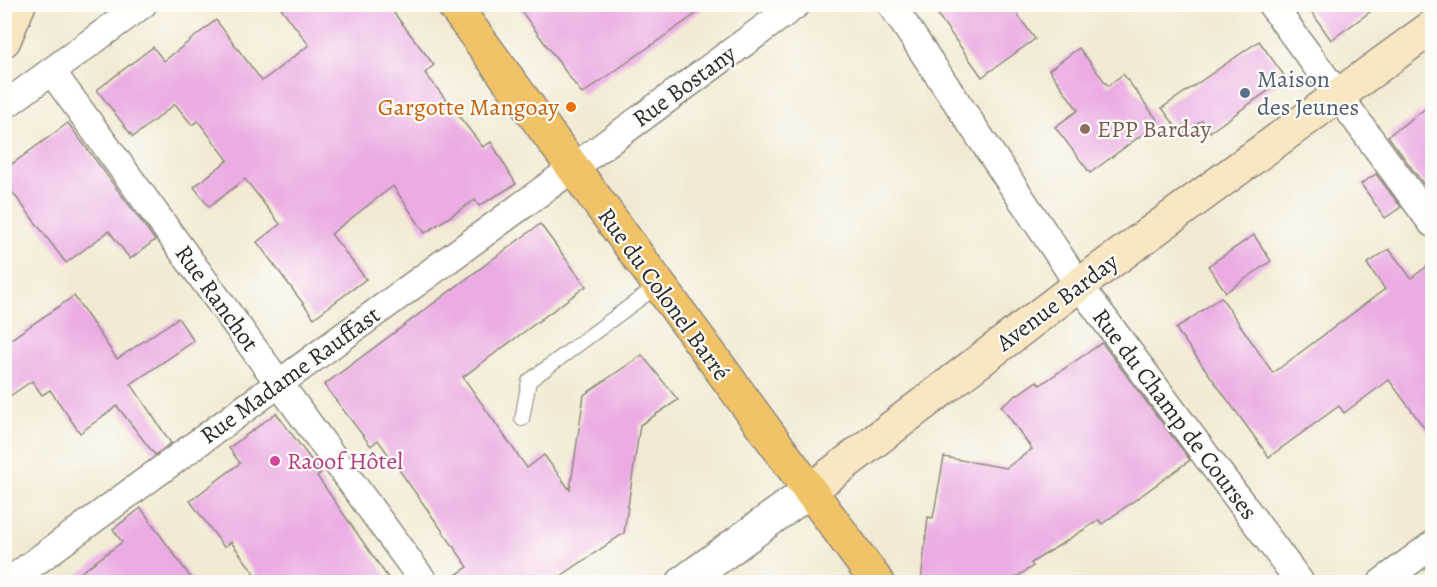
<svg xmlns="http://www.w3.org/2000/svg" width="1437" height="587" viewBox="0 0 1437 587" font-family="Alegreya,serif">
<rect width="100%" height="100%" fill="#fdfcf7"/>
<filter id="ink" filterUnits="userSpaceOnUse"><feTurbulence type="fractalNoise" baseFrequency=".0167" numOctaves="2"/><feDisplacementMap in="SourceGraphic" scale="12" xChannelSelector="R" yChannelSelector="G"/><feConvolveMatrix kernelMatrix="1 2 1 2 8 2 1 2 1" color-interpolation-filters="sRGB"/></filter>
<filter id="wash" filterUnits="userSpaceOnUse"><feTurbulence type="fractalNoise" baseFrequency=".008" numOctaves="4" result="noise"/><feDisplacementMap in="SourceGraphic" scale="24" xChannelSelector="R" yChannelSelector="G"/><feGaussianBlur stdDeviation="1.35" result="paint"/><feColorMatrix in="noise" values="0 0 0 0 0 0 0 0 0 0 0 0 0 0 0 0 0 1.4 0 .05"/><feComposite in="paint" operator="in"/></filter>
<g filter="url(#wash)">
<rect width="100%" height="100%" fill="#f2ead3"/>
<g id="blocks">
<g fill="#ebabe3">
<polygon points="278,4 387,4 434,65 425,73 483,147 491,142 516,184 479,206 475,200 425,233 393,186 331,234 366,279 314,318 257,242 280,224 245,179 209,207 194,187 228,160 198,121 192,125 175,104 133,137 97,90 153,47 164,61 216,20 262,81 309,45"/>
<polygon points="516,4 710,4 582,94"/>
<polygon points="930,4 1010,4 1035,39 982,77"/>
<polygon points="1306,4 1381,4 1331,40"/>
<polygon points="1259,41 1286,78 1210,132 1202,120 1182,135 1162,108"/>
<polygon points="1079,48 1108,86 1123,74 1159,122 1090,173 1055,127 1078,110 1049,70"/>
<polygon points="1432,104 1432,185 1427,189 1388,136"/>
<polygon points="68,123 155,240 130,259 109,231 66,263 4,181 4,170"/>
<polygon points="1376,174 1401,207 1385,218 1361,184"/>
<polygon points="540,224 586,286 463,377 527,468 544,455 570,490 584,395 642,355 678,400 640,425 624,533 552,582 445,582 468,567 378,440 371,446 324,385"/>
<polygon points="1254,235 1271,261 1226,292 1208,266"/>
<polygon points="1389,249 1411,278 1432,263 1432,438 1389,380 1344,413 1339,406 1269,457 1176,329 1221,297 1273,373 1385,289 1367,264"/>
<polygon points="74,296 117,359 178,318 194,341 131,384 171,443 155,455 117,406 80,433 50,390 42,395 32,381 4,400 4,344"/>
<polygon points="1102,343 1190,460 1102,524 1099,520 1031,563 1033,566 1009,582 921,582 928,517 933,518 944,457 1006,468 1032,449 1001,406 1037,381 1040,385"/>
<polygon points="276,413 321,473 317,476 391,582 261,582 231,542 224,547 190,501 240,463 229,448"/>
<polygon points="141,508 194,582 68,582 122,542 113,529"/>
</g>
</g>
</g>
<g filter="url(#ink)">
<use href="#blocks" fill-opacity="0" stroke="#8e8a7f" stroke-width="1.5"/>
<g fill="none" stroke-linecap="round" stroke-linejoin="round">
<g stroke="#8e8a7f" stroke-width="16">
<polyline id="service" points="522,419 529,381 657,286"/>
</g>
<g stroke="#8e8a7f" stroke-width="30">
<g id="minor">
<polyline points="891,4 1079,285 1300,582"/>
<polyline points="1271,4 1432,223"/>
<polyline points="52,72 424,582"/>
<polyline points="4,106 143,4"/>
<polyline points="8,582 797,4"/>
<polyline points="1382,582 1432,545"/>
</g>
</g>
<g stroke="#8e8a7f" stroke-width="36">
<polyline id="tertiary" points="684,582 809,491"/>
</g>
<g stroke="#8e8a7f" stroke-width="36">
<g id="secondary">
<polyline points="4,40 19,4"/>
<polyline points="809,491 1079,285 1432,27"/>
</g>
</g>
<g stroke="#8e8a7f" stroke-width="36">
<polyline id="primary" points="453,4 877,582"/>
</g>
<use href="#service" stroke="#fff" stroke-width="14"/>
<use href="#minor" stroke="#fff" stroke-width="27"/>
<use href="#tertiary" stroke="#fff" stroke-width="33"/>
<use href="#secondary" stroke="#f9e7c3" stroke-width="33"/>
<use href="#primary" stroke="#f1c369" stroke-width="33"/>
</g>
</g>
<circle fill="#5c6f8a" stroke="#fdfcf7" stroke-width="2" cx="1245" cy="93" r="6"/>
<circle fill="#e8710a" stroke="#fdfcf7" stroke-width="2" cx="571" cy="107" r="6"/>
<circle fill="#8d6e63" stroke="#fdfcf7" stroke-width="2" cx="1085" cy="129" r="6"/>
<circle fill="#d1479c" stroke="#fdfcf7" stroke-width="2" cx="275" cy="461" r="6"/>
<g text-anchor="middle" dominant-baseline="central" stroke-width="4.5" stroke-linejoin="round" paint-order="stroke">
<g font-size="24" fill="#4e5e75" stroke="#fdfcf7" text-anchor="start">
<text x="1257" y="79">Maison<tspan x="1257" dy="28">des Jeunes</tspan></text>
</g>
<g font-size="24" fill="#2b2b2b" stroke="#fdfcf7">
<text transform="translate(684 86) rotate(-36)">Rue Bostany</text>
<text transform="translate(664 294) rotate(54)">Rue du Colonel Barré</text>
<text transform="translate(217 298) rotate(54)">Rue Ranchot</text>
<text transform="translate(1057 302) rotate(-37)">Avenue Barday</text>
<text transform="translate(290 375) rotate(-36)">Rue Madame Rauffast</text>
<text transform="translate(1175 414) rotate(53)">Rue du Champ de Courses</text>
</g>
<g font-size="24" fill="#c56008" stroke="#fdfcf7" text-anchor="end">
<text x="559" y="107">Gargotte Mangoay</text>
</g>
<g font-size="24" fill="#785e54" stroke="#fdfcf7" text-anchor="start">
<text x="1097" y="129">EPP Barday</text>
</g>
<g font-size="24" fill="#b23c85" stroke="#fdfcf7" text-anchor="start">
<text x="287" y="461">Raoof Hôtel</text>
</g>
</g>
<rect width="1437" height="587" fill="none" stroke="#fdfcf7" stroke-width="24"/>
</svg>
